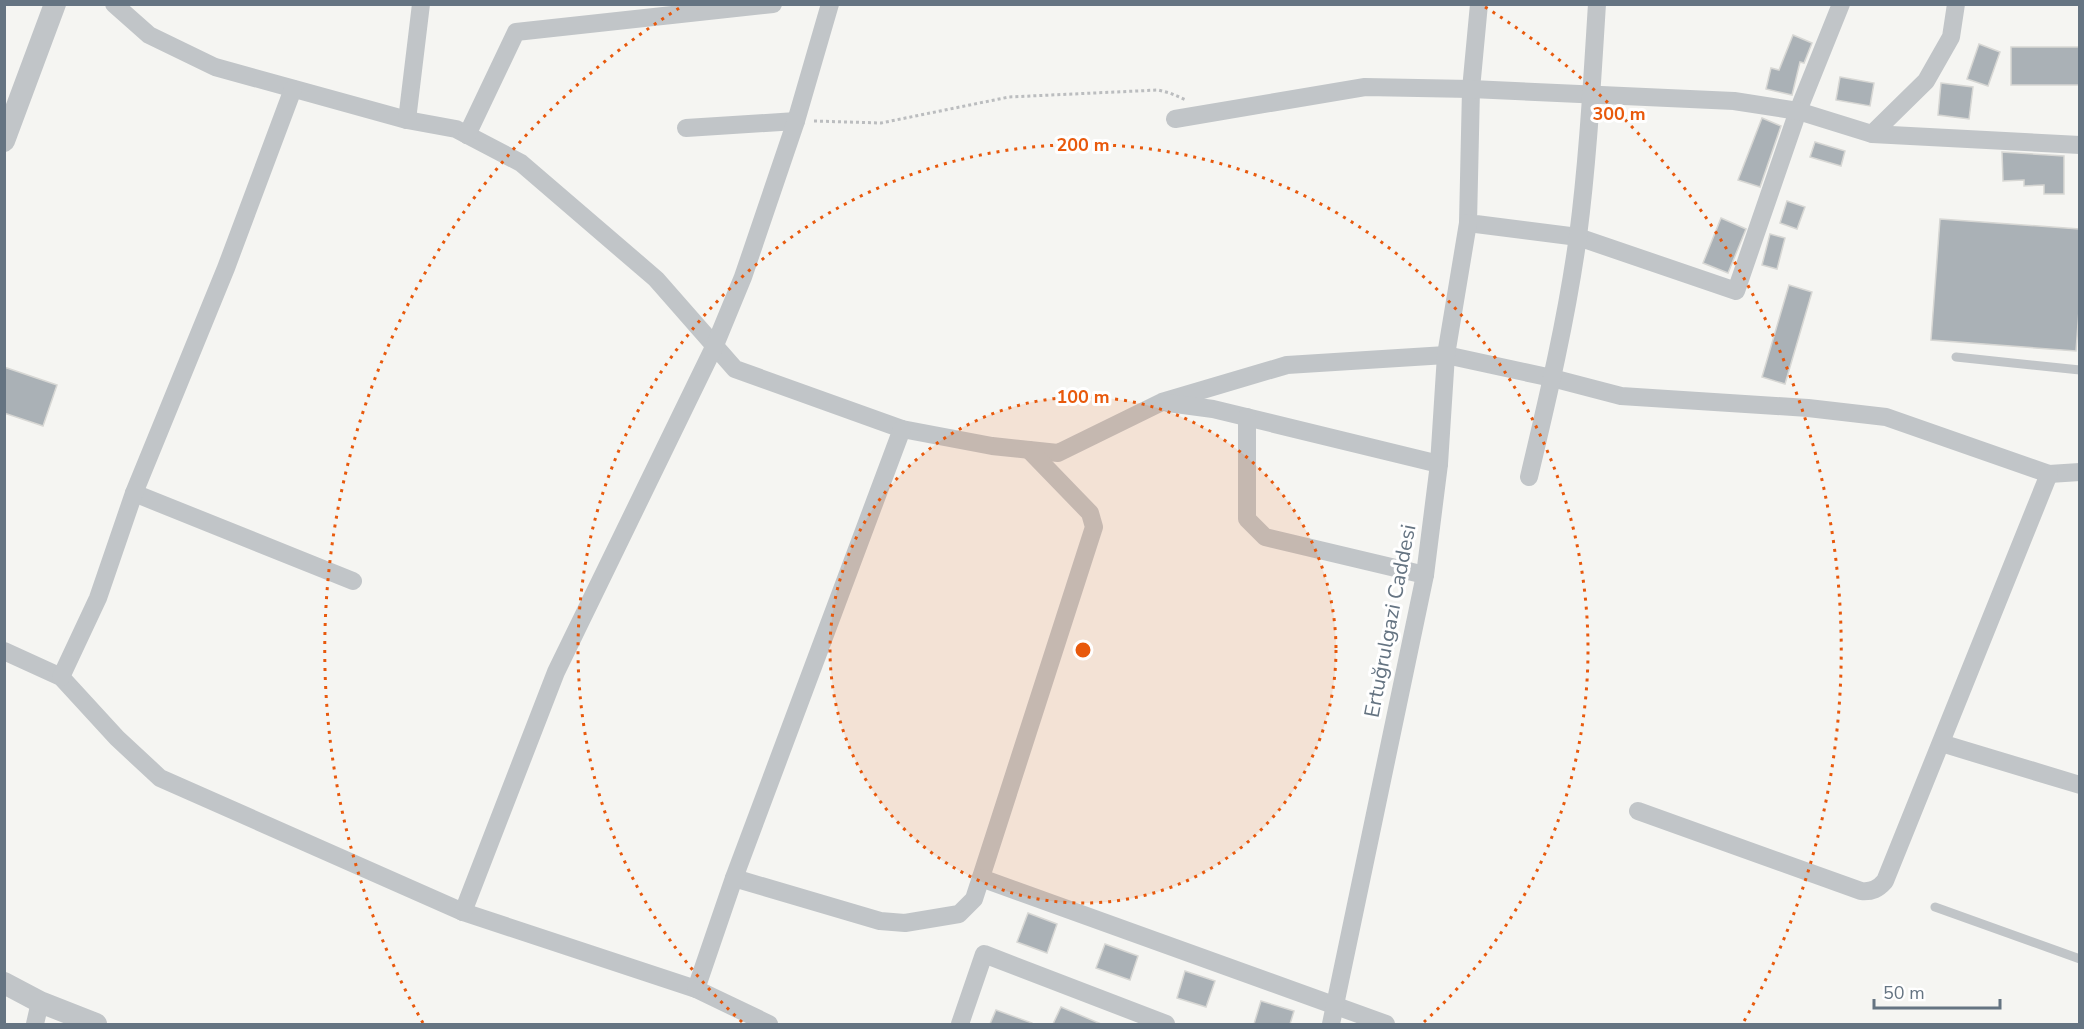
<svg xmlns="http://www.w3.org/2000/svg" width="2084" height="1029" viewBox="0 0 2084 1029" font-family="'Nunito Sans',sans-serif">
<rect width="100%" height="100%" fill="#f5f5f2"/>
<g fill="#aab1b6" stroke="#d7d7d4" stroke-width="1.5">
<polygon points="1793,35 1812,43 1804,63 1800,62 1792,95 1766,89 1771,68 1779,70"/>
<polygon points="1979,44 2000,52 1988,86 1967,79"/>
<rect x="2011" y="47" width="68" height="38"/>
<polygon points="1840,77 1874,83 1870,106 1836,100"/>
<polygon points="1941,83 1973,87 1969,119 1938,115"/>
<polygon points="1762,118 1781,126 1760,187 1738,180"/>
<polygon points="1815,142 1845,151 1841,166 1810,157"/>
<polygon points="2002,152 2064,156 2064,194 2044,194 2044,185 2024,186 2024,180 2003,181"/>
<polygon points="1787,201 1805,207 1797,229 1780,223"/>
<polygon points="1721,218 1746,229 1728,273 1703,263"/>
<polygon points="1940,219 2079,229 2079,310 2076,351 1931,340"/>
<polygon points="1770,234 1785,238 1777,269 1762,265"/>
<polygon points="1789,285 1812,292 1785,384 1762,377"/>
<polygon points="4,367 57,385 43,426 4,413"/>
<polygon points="1028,913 1057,924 1047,953 1017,942"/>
<polygon points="1105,944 1138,956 1130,980 1096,968"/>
<polygon points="1185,971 1215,981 1206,1007 1177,998"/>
<polygon points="1261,1001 1294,1011 1290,1024 1254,1024"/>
<polygon points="1061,1007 1101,1024 1053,1024"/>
<polygon points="996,1010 1032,1023 1032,1024 990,1024"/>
</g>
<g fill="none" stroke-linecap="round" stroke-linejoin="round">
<polyline stroke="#bbbdbf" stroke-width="3" stroke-dasharray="3 3" stroke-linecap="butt" points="814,121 881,123 1009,97 1158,90 1170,93 1186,100"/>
<g stroke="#c1c5c8" stroke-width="9">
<polyline points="1956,357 2080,370"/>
<polyline points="1935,907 2080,959"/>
</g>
<g stroke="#c1c5c8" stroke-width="18">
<polyline points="114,4 149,35 215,67 407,120 456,129 521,163 656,279 735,369 902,429 992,446 1058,453 1162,402 1287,365 1446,355 1552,378 1621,396 1808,408 1886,417 2049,474 2080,472"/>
<polyline points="1479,4 1471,89 1468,223 1578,237 1736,291 1798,111 1841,4"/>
<polyline points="1175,119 1365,87 1471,89 1734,101 1798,111 1872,134 2080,145"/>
<polyline points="407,120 421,4"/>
<polyline points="686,128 796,121"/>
<polyline points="1872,134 1926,81 1951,37 1956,4"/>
<polyline points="467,135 516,32 773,4"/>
<polyline points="1168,403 1213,409 1439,464"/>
<polyline points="1247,417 1247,519 1265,537 1425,575"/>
<path d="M1529,477c19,-80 38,-160 49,-241 10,-77 14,-154 19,-232"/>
<polyline points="134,493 353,581"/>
<polyline points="4,651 61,677 117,738 160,778 463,912 696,989 769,1024"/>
<polyline points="61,677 98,598 134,493 226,268 293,89"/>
<polyline points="1941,743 2080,785"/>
<path d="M1638,811l223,80c11,1 17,-2 24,-10l164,-407"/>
<polyline points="734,878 880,921 905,923 959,914 974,899 1094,527 1090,513 1029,450"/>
<polyline points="981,878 1386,1024"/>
<polyline points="463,912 556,672 715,345 743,277 796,121 830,4"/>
<polyline points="696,989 734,878 902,429"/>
<polyline points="35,1024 40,1002"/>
<polyline points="960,1024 984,954 1166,1024"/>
<polyline points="1331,1024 1425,575 1439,464 1446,355 1468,223"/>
</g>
<g stroke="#c1c5c8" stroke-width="22">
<polyline points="4,141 55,4"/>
<polyline points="4,983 40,1002 96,1024"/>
</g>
</g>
<circle cx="1083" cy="650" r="253" fill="#e8590c" fill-opacity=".12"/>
<g fill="none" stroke="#e8590c" stroke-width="3" stroke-dasharray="3 6">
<circle cx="1083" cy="650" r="253"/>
<path d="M742 1022A505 505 0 1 1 1424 1022"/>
<path d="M423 1023A758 758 0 0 1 681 7M1485 7A758 758 0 0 1 1743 1023"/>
</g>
<g text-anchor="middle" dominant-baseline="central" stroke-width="6" stroke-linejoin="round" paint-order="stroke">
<g font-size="21" fill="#657482" stroke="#fff">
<text transform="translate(1390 621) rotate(-79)">Ertuğrulgazi Caddesi</text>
</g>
</g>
<circle cx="1083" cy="650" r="9" fill="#e8590c" stroke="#fff" stroke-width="3"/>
<g font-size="18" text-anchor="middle" font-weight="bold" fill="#e8590c" stroke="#fff" stroke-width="6" stroke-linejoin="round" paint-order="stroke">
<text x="1619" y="120">300 m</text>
<text x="1083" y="151">200 m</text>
<text x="1083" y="403">100 m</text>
</g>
<rect width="2084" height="1029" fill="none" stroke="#657482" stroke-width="12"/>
<path d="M1874 999v9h126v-9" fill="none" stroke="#657482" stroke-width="3"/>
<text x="1883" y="999" font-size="18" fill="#657482" stroke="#ffffff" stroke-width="4.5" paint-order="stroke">50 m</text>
</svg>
